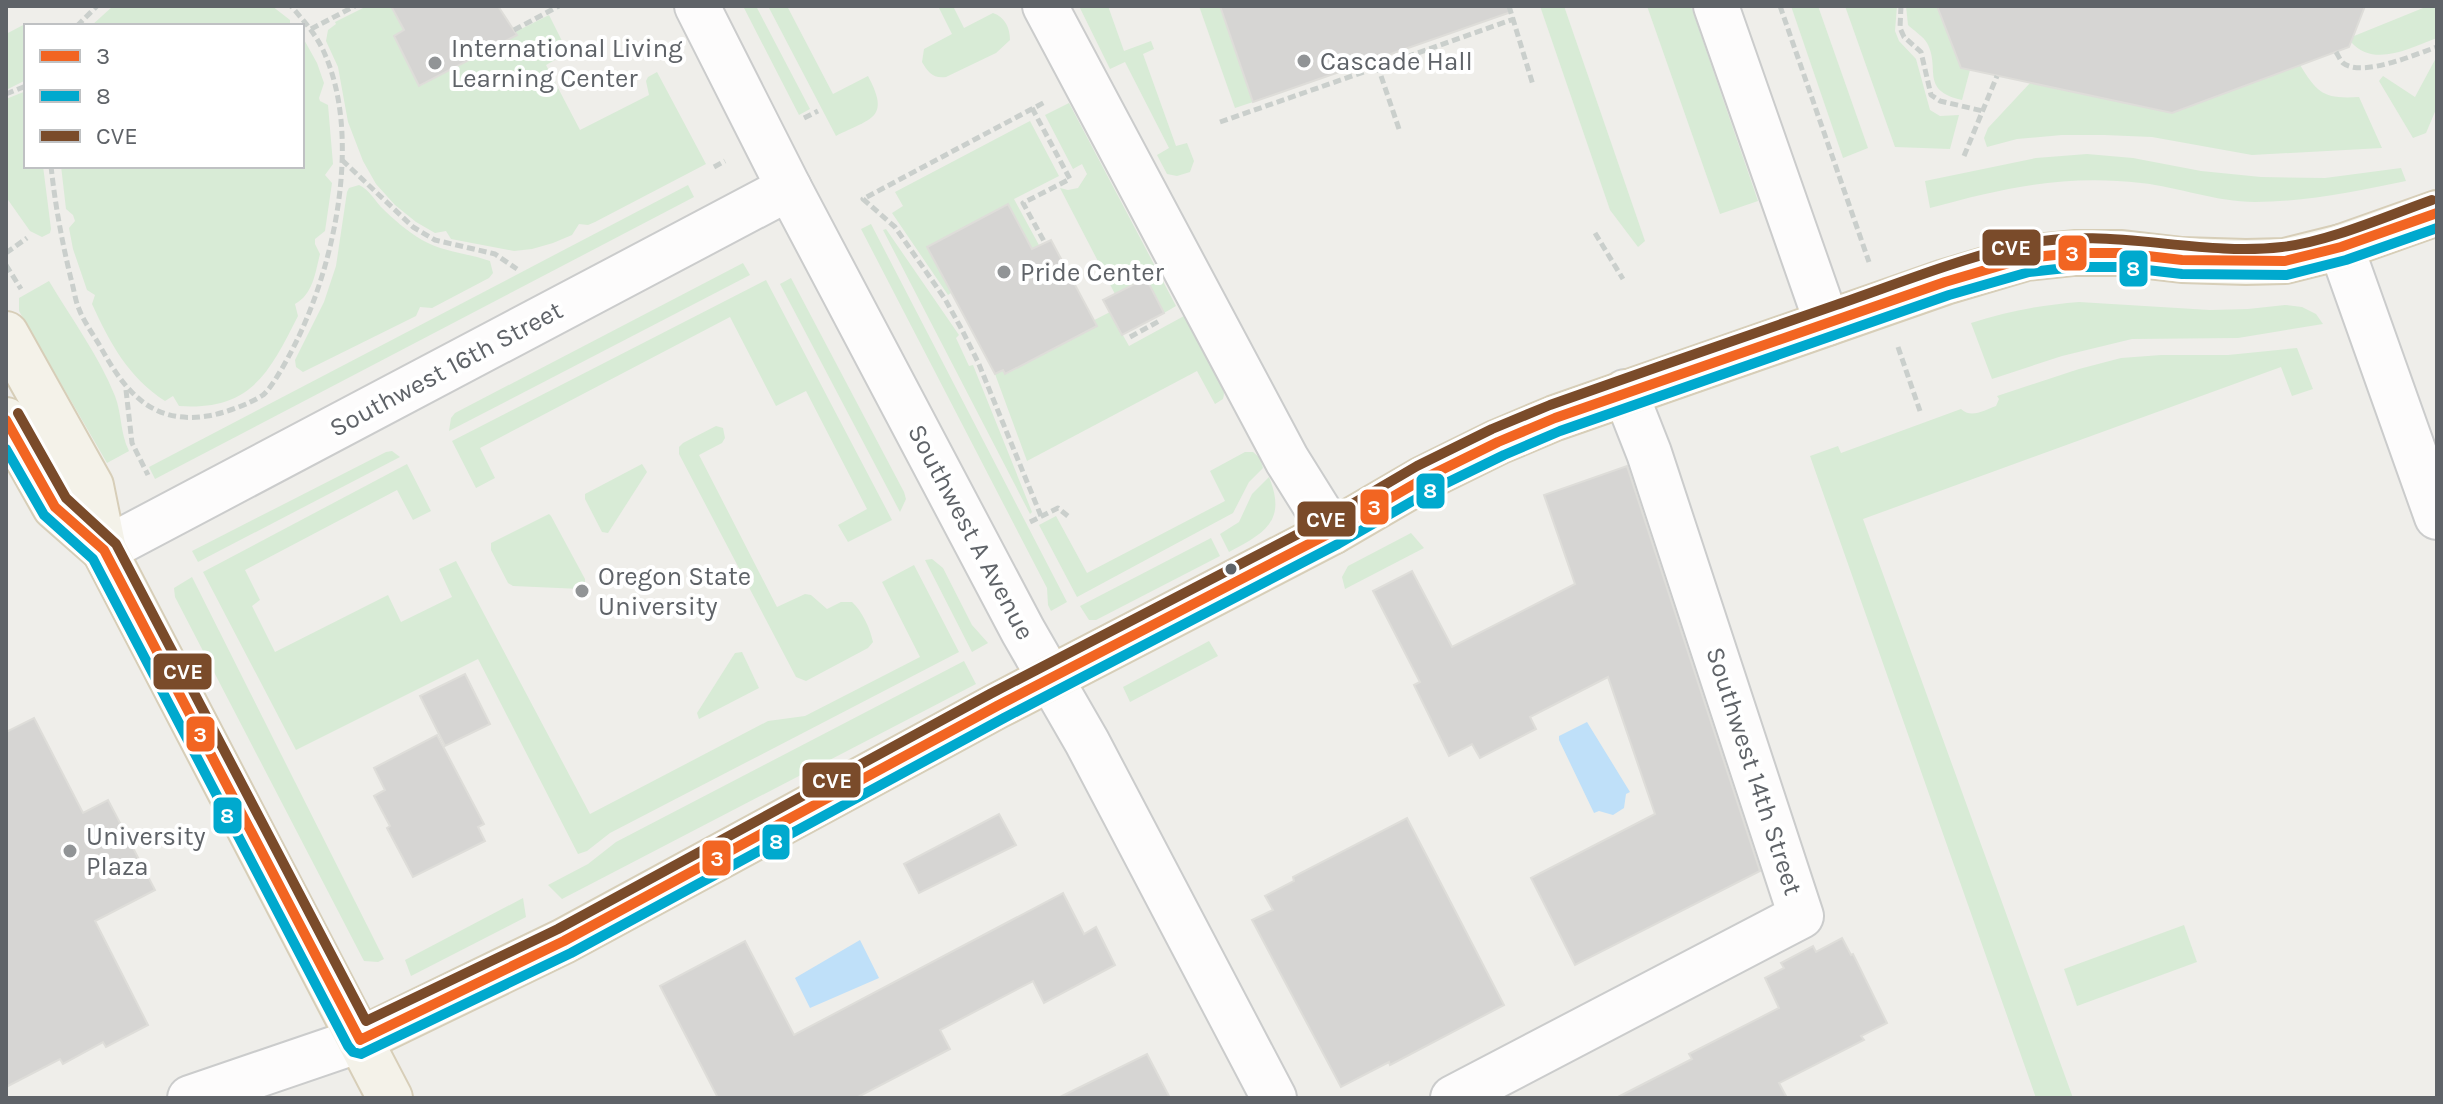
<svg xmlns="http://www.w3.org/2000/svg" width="2443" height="1104" viewBox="0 0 2443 1104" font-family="Karla,sans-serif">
<rect width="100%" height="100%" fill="#efeeea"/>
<g fill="#d8ebd6">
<polygon points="113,6 272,6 290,20 290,26 91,26"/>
<polygon points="367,6 391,6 399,22 402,22 406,29 394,36 420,86 516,35 515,32 549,15 565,47 562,56 546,65 580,130 649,95 646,81 648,77 657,72 706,164 595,222 588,225 579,224 572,235 553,243 532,249 514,251 451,239 446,231 435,233 416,222 395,205 376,184 363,161 348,122 338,67 326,41 328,30 336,24 335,22"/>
<polygon points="743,6 756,6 810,109 799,115"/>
<path d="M768,6h19l46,88 35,-18c23,43 3,42 -32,60z"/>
<path d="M938,6h15l11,22 29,-15c12,4 17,15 17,27l-14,13 -50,24c-13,2 -18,-5 -24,-15l2,-13 28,-15z"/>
<polygon points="1079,6 1108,6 1124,51 1151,41 1154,49 1143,54 1176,146 1187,143 1194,161 1190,172 1177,176 1167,174 1157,155 1169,148 1125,62 1110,69"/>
<polygon points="1199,6 1220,6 1253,102 1235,108"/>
<polygon points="1540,6 1564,6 1645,241 1638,247 1610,210"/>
<polygon points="1647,6 1691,6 1758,201 1720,214"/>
<polygon points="1791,6 1818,6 1868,148 1843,158"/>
<polygon points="1845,6 1897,6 1895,31 1899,41 1916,59 1930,110 1940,116 1959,115 1950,149 1895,147"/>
<path d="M1906,6h31l24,62 9,2 -8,30c-43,-10 -21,-32 -35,-57 -3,-6 -14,-13 -19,-18z"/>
<path d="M2428,6h9v32c-27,10 -63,30 -86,4l3,-6z"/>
<polygon points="27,23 26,80 6,90 6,34"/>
<path d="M302,36l15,27 7,20 -5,15 1,3 8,4 5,59 -8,11 7,8 -7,48 -10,8v5l5,10c-5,20 -7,40 -25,50l3,12c-29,57 -47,95 -119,90l-6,-10 -8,5c-37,-24 -55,-58 -73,-97l3,-9 -8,-5 -14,-41 -4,-21 6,-7 -2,-6 -7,-6 -5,-43h241z"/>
<polygon points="2437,56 2437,107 2426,133 2413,138 2379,81 2383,76 2415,97"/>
<path d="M2300,65c18,29 24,34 59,32l23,51 -130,7 -100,-18 -48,-2h-42l-45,4 -30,8 -3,-9 4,-10 42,-45 142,30z"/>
<polygon points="26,91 26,166 43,166 51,229 50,233 42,237 30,231 6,197 6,99"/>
<polygon points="1069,103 1176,306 1164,313 1145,278 1115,294 1060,188 1068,190 1078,188 1087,174 1082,164 1073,169 1045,115"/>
<polygon points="1030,121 1059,176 1014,199 1040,247 1033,250 927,247 951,293 948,295 892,213 903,206 895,192"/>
<path d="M2087,154l46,4 68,13 60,6 64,1 76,-10 5,13c-49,10 -101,21 -151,21 -39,0 -76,-15 -114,-19 -76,-9 -138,5 -211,25l-5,-27 111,-23z"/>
<path d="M359,185c9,4 15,14 22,22 12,12 26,24 41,33 21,12 45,13 68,21l3,12 -4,5 -57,30 -12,-1 -4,9 -113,56 -7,-5 -1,-7 29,-58 12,-36 11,-74 2,-4z"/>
<polygon points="688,185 694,197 155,479 149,467"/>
<polygon points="871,224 1067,602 1051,611 1048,605 1047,588 861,229"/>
<polygon points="886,229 959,335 956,338 969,366 973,365 1032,512 1030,514 883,230"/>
<polygon points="743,263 750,275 449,431 451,418 455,413"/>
<polygon points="791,278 904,492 906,499 900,512 780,284"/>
<polygon points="766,280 892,520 848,542 838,525 867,509 806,391 776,406 730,317 480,448 495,478 476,488 452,441"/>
<path d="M49,281c22,37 50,75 66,115 7,18 5,37 14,55l-22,12 -88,-152v-13z"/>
<path d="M2079,302l131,8 38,-1 37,-4 17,2 14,7 7,10 -85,14 -106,1 -70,17 -70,23 -21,-56c36,-12 71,-18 108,-21z"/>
<path d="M1110,312l19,34 55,-30c11,17 46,64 39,83l-8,5 -18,-33 -170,90 -32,-87 8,-4 3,4 66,-35 -3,-6z"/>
<path d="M2297,348l16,41 -21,7 -11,-29 -418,152 210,579h-37l-226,-642 28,-10 3,7 120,-44c10,10 24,1 35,-3l3,-7 -2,-3 82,-27 42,-11 40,-3h67z"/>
<path d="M716,426l7,2 2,10 -3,5 -23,12 78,152 28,-13 6,1 16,14 14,-7h11c10,9 18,26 21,40l-5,6 -62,33 -10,-4 -117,-223v-7l4,-4z"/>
<polygon points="392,451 400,457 198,562 192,551 386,452"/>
<polygon points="1245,452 1253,452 1260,458 1263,468 1249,482 1233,513 1077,597 1039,525 1056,516 1087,573 1225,501 1210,471"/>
<polygon points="407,464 431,511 413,520 397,490 245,570 260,600 252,606 275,652 388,595 401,622 452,597 439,569 456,561 590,814 768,721 805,716 920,657 882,582 914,565 959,652 610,833 587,851 578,854 478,659 296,750 203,572"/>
<polygon points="642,464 647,472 608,533 602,532 585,499 585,494"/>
<path d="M1269,477c18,44 -4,56 -40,75l-9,-18 19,-12 13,-28z"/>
<polygon points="549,514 551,516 585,579 585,586 581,589 513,586 508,583 491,550 491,543"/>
<polygon points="1411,533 1424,548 1345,589 1342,577 1348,566"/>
<polygon points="1211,538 1220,556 1096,620 1089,620 1080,606"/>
<polygon points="932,559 943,568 972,625 988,643 972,652 925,560"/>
<polygon points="192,577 384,959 378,962 364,961 175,597 174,588"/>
<polygon points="1209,641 1218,656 1130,702 1123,687"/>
<polygon points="742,652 759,688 699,719 697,713 735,653"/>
<polygon points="964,661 976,684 562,899 548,885 588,864 616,842"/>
<polygon points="523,898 526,917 411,976 405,960"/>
<polygon points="2184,925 2197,962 2077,1006 2064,969"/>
</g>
<g fill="#bfe0f9">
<polygon points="1587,722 1630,792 1626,794 1624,808 1613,815 1599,811 1594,813 1559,740 1559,736"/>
<polygon points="860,940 879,978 810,1008 795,978"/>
</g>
<g fill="#d6d5d3" stroke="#deddd9" stroke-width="2">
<polygon points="391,6 498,6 517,35 419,86 394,36 404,30"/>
<polygon points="1220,6 1510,6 1511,12 1253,102"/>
<polygon points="1937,6 2365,6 2349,47 2172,113 1961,68"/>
<polygon points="1008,204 1032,249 1051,240 1097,326 1005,374 1003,370 995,374 927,247"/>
<polygon points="1146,278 1164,313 1122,335 1103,300"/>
<polygon points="1627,466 1760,871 1575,965 1531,878 1655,814 1608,677 1530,717 1536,729 1480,758 1472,744 1449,756 1414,685 1420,682 1373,591 1412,571 1452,647 1575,584 1544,495"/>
<polygon points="465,674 490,724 445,746 420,696"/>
<polygon points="34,718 83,813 108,800 155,890 95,921 148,1025 106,1047 103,1042 63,1064 60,1059 6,1087 6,732"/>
<polygon points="437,735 484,824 478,827 485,841 413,877 387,828 390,826 374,796 385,790 374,768"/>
<polygon points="999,814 1016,845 919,893 904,864"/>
<polygon points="1407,818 1504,1005 1390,1065 1389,1062 1341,1087 1252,920 1273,910 1265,896 1294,881 1293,877"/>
<polygon points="1063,893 1084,934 1096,927 1115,965 1044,1003 1033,981 940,1030 950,1049 856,1098 718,1098 660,986 745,941 794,1035"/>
<polygon points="1842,938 1851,955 1853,954 1887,1023 1861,1036 1864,1040 1779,1083 1787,1098 1616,1098 1692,1059 1689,1054 1779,1008 1765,978 1784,968 1781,963 1813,946 1816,952"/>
<polygon points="1147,1054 1170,1098 1058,1098"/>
</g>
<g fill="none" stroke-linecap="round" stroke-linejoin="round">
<g stroke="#cbcccc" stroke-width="48">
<g id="minor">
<polyline points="697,6 789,188 1023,631 1087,742 1274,1098"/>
<polyline points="1045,6 1287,460 1332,532"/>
<polyline points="1716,6 1827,323"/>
<polyline points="2341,247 2437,517"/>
<polyline points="104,550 789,188"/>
<polyline points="190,1098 360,1040"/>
<polyline points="1453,1098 1801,916 1649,453 1625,392"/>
</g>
</g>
<g stroke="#d7ceb8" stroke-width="48">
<g id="major">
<polyline points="6,334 91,486 104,550 390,1098"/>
<polyline points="6,420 55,507 104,550"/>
<polyline points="360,1040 564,941 997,706 1332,532 1423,479 1498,442 1555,418 1945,282 2026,258 2074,253 2122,253 2182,260 2246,262 2285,261 2341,247 2437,213"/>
</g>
</g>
<g stroke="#cacfcc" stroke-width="5" stroke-dasharray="8 4" stroke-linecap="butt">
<polyline points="1509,6 1533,85"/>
<polyline points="1780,6 1869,262"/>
<polyline points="1901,6 1900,28 1904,37 1921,52 1931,95 1940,101 1983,111"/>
<polyline points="77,26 97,6"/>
<polyline points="311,29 355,6"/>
<polyline points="514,30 559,6"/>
<path d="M2336,52c2,3 4,8 7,11 19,15 73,-9 94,-16"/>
<polyline points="6,94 26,86"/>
<polyline points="1032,108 1070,179 1023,203 1045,243"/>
<polyline points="804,118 818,111"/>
<polyline points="1220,122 1378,67"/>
<polyline points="1399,129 1378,67 1514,19"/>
<polyline points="1964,156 1997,76"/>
<polyline points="342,160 413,227 435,240 495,254 517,269"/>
<path d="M51,166c4,38 11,76 20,113 3,10 4,21 8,30 5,13 14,25 21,37 24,44 51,79 107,70 15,-2 43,-12 56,-21 10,-8 29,-44 35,-57 38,-79 64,-205 25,-288 -8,-17 -20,-30 -32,-44"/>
<polyline points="714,167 725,161"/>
<polyline points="1595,233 1623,279"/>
<polyline points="6,253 27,238"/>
<polyline points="6,265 21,289"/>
<polyline points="1130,337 1161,320"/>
<polyline points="1898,347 1920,411"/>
<polyline points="126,390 132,443 148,475"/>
<polyline points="1041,516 978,362 961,328 945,299 895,227 863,199 1045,102"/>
<polyline points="1030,522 1058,508 1069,517"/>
</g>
<use href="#minor" stroke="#fdfcfc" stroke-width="44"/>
<use href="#major" stroke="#f4f2e9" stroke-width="44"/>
<g stroke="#fff" stroke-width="16">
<polyline id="bus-1" points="6,420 55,507 104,550 360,1040 564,941 997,706 1332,532 1423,479 1498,442 1555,418 1945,282 2026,258 2074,253 2122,253 2182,260 2285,261 2341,247 2437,213"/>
</g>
<g stroke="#fff" stroke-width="16">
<polyline id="bus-2" points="6,449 44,515 93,559 348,1046 353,1052 361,1054 571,953 1004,718 1338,544 1430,491 1504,455 1560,431 1949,295 2029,272 2075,267 2121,267 2182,274 2287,275 2346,260 2437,228"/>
</g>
<g stroke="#fff" stroke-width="16">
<path id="bus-3" d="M18,413l48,85 50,46 250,477 192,-92 432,-235 335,-174 92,-54 75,-37 58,-24c95,-34 191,-67 286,-100 61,-21 122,-46 185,-60 86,-20 174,12 261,2 46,-5 105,-31 150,-47"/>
</g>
<use href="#bus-1" stroke="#f26522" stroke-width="10"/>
<use href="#bus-2" stroke="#00a9ce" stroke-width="10"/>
<use href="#bus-3" stroke="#7a4b2a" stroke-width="10"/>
</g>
<g fill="#919496" stroke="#fff" stroke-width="3">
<circle cx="1304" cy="61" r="8"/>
<circle cx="435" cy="63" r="8"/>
<circle cx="1004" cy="272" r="8"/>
<circle cx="582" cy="591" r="8"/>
<circle cx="70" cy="851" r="8"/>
</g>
<circle fill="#5f6368" stroke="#fff" stroke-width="3" cx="1231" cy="569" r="7"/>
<g text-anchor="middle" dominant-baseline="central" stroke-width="8" stroke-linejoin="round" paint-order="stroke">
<g font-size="26" fill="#5f6368" stroke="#fff" text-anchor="start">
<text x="451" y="48">International Living<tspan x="451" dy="30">Learning Center</tspan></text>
<text x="1320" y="61">Cascade Hall</text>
<text x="1020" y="272">Pride Center</text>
<text x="598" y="576">Oregon State<tspan x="598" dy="30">University</tspan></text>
<text x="86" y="836">University<tspan x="86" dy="30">Plaza</tspan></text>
</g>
<g font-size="26" fill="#5f6368" stroke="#fff">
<text transform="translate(446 369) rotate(-28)">Southwest 16th Street</text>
<text transform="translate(971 532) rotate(62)">Southwest A Avenue</text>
<text transform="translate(1754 771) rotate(72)">Southwest 14th Street</text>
</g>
</g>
<g stroke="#fff" stroke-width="3">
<rect x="1981" y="228" width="61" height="39" rx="8" fill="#7a4b2a"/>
<rect x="2057" y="234" width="31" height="38" rx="8" fill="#f26522"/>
<rect x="2118" y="249" width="31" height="39" rx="8" fill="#00a9ce"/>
<rect x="1415" y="472" width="31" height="38" rx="8" fill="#00a9ce"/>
<rect x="1359" y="488" width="31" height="38" rx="8" fill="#f26522"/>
<rect x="1296" y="500" width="61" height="38" rx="8" fill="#7a4b2a"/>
<rect x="152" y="652" width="61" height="39" rx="8" fill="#7a4b2a"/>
<rect x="185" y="715" width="31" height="38" rx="8" fill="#f26522"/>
<rect x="801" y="761" width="61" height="38" rx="8" fill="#7a4b2a"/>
<rect x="212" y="796" width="31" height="39" rx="8" fill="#00a9ce"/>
<rect x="761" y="823" width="30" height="38" rx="8" fill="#00a9ce"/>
<rect x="701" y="839" width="31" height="38" rx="8" fill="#f26522"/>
</g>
<g font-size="22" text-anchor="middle" font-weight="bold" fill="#fff">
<text x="2011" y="255">CVE</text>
<text x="2072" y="261">3</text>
<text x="2133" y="276">8</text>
<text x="1430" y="498">8</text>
<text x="1374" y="515">3</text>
<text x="1326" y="527">CVE</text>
<text x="183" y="679">CVE</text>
<text x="200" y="742">3</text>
<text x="832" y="788">CVE</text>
<text x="227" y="823">8</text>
<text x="776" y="849">8</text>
<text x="717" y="866">3</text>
</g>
<rect width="2443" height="1104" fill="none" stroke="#5f6368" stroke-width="16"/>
<rect x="24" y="24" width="280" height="144" fill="#ffffff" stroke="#bfc1c3" stroke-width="2"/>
<rect x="40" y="50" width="40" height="12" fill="#f26522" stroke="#bfc1c3" stroke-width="2"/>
<text x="96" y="64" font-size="24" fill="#5f6368">3</text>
<rect x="40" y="90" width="40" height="12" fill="#00a9ce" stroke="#bfc1c3" stroke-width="2"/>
<text x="96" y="104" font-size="24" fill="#5f6368">8</text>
<rect x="40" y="130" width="40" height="12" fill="#7a4b2a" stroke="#bfc1c3" stroke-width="2"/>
<text x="96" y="144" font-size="24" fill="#5f6368">CVE</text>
</svg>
